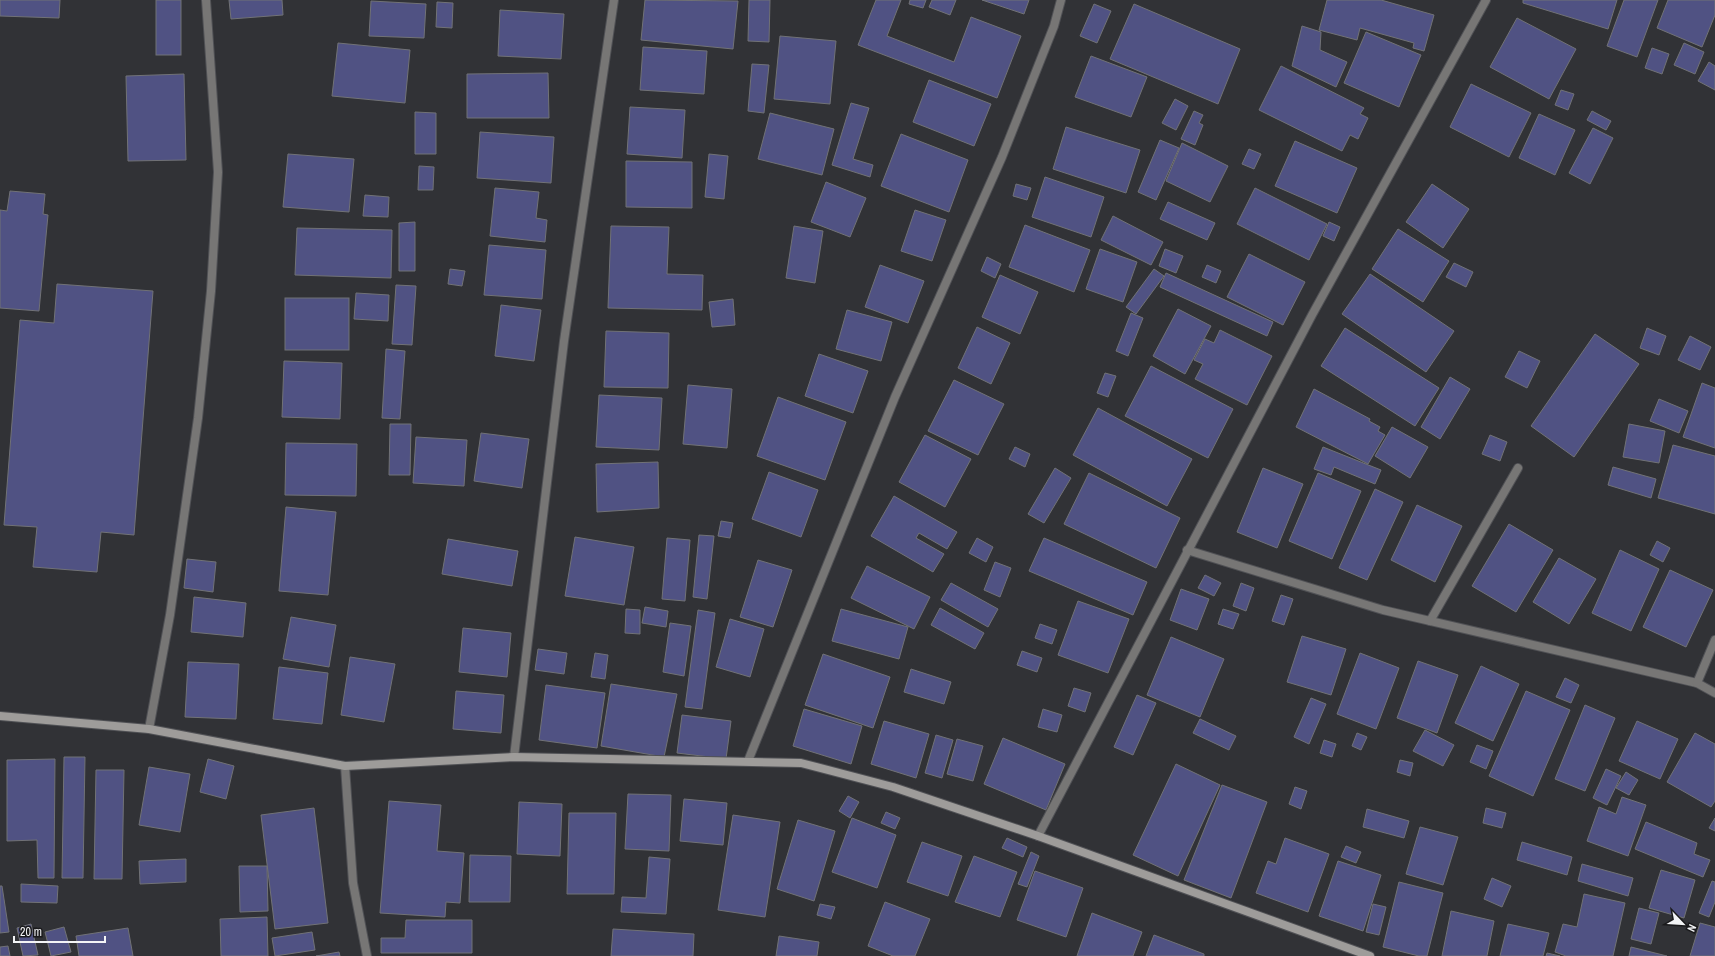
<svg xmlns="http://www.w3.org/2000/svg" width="1715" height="956" viewBox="0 0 1715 956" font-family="'Archivo Narrow',sans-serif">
<rect width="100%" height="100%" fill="#313236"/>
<g fill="#505283" stroke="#717276">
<polygon points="0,0 60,0 59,18 0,16"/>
<rect x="156" y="0" width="25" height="55"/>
<polygon points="229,0 282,0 283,15 231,19"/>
<polygon points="645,0 738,1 733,49 641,40"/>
<polygon points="749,0 770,0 769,42 748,41"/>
<polygon points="876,0 901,0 887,36 954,62 971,17 1021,36 997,98 858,45"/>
<polygon points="910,0 926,0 923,8 909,4"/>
<polygon points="932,0 956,0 950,15 929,7"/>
<polygon points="982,0 1029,0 1024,14"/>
<polygon points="1327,0 1381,0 1434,15 1424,51 1413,48 1414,43 1360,28 1357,40 1319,30"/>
<polygon points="1523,0 1617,0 1608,29 1523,3"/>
<polygon points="1624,0 1658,0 1637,57 1607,46"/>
<polygon points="1668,0 1715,0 1715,15 1702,47 1657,28"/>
<polygon points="371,1 426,4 424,38 369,36"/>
<polygon points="437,2 453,3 452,28 436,27"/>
<polygon points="1094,4 1111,11 1097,43 1080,36"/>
<polygon points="1134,4 1240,49 1218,104 1110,59"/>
<polygon points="500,10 564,14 561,59 498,56"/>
<polygon points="1517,18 1576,49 1549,99 1490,67"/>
<polygon points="1302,26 1321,32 1320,50 1347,62 1336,87 1292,66"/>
<polygon points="1366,32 1421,55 1399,107 1344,83"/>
<polygon points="780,36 836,41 830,104 774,99"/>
<polygon points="338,43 410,50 405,103 332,96"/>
<polygon points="1684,43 1704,52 1695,74 1674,65"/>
<polygon points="643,47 707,51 704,94 640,90"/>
<polygon points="1652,48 1669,54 1662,74 1645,68"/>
<polygon points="1091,56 1147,77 1131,117 1075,97"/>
<polygon points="1709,62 1715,66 1715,90 1698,81"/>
<polygon points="752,64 769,65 764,113 748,111"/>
<polygon points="1281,66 1364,108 1360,114 1368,118 1358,139 1350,135 1342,151 1259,110"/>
<polygon points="548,73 549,118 467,118 467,74"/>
<polygon points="184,74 186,160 128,161 126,76"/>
<polygon points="929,80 991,104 974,146 913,122"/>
<polygon points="1471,84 1531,113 1509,157 1450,127"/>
<polygon points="1561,90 1574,94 1568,110 1555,105"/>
<polygon points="1175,99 1188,106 1176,130 1162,123"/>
<polygon points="851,103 869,108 853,159 873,165 870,177 832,165"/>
<polygon points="630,107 685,110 682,158 627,154"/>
<polygon points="1194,111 1203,115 1199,123 1203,125 1195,145 1181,139"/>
<polygon points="1592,111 1611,121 1606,130 1587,120"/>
<polygon points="415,112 436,113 436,154 415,154"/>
<polygon points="770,113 834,129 822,175 758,159"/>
<polygon points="1539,114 1575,130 1555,175 1519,158"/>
<polygon points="1066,127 1140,150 1126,193 1053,169"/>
<polygon points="1593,128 1613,138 1590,184 1569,173"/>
<polygon points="480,132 554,137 551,183 477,178"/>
<polygon points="901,134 968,160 949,212 881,186"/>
<polygon points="1160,140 1179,148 1156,200 1138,192"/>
<polygon points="1295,141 1357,168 1337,213 1275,186"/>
<polygon points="1182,143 1228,166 1210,202 1166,181"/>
<polygon points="1249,149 1261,154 1254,169 1242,164"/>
<polygon points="288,154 354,159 349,212 283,207"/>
<polygon points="709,154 728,156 724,199 705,197"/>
<polygon points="626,161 692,162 692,208 626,207"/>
<polygon points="419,166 434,167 433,190 418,190"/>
<polygon points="1045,177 1104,197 1091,237 1032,217"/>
<polygon points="826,182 866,198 850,237 811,222"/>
<polygon points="1016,184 1031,188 1027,200 1013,196"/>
<polygon points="1432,184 1469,209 1443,248 1406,222"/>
<polygon points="495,188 539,192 536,218 547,220 545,242 490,236"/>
<polygon points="1255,188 1327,224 1309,260 1237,224"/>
<polygon points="10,191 45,194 43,214 48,215 39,311 0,308 0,210 7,211"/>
<polygon points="365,195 389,197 388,217 363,216"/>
<polygon points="1168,202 1215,223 1207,240 1160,219"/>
<polygon points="915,210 946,220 932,261 901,251"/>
<polygon points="1113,216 1163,242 1151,265 1101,240"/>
<polygon points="415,222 415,271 399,271 399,223"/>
<polygon points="1329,222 1340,227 1334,241 1323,236"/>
<polygon points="1025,225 1090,250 1074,292 1009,267"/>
<polygon points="611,226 669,227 667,274 703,275 702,310 608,308"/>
<polygon points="794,226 823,231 815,283 786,278"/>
<polygon points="297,228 392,230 391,278 295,275"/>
<polygon points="1398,229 1449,261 1423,302 1372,269"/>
<polygon points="489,245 546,250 542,299 484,295"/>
<polygon points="1100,249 1137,262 1123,302 1086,289"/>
<polygon points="1165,249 1183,256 1176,273 1159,266"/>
<polygon points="1249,254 1305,282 1283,325 1227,297"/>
<polygon points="987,257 1001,264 995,278 981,271"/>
<polygon points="1454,263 1473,272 1466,287 1446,277"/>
<polygon points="880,265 924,281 908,323 865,307"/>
<polygon points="1207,265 1221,271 1216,283 1202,277"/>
<polygon points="450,269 465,271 462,286 448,284"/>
<polygon points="1154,269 1164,276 1136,314 1126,307"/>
<polygon points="1166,273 1273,322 1267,336 1160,287"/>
<polygon points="1370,274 1454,331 1426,372 1342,314"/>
<polygon points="1000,275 1038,292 1020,334 982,317"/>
<polygon points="57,284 153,291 134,535 101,532 97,572 33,567 37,527 4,525 20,320 54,323"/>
<polygon points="396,285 416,286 412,345 392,344"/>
<polygon points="356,293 389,295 388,321 354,319"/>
<rect x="285" y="298" width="64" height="52"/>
<polygon points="733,299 735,325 712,327 709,302"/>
<polygon points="501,305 541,310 534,361 495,356"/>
<polygon points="1178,309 1211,326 1185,374 1153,356"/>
<polygon points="847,310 892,322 881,361 836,349"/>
<polygon points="1131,313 1143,318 1128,356 1116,351"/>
<polygon points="977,327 1010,343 991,384 958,368"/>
<polygon points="1345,328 1439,388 1415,426 1321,366"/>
<polygon points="1647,328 1666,336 1659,355 1640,348"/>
<polygon points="1220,330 1272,356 1247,405 1195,379 1203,364 1194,360 1205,339 1214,343"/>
<polygon points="606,331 669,333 668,388 604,387"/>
<polygon points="1595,334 1639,364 1574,457 1531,426"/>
<polygon points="1690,336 1711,347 1700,370 1678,360"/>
<polygon points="386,349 405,351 400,419 382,418"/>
<polygon points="1519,351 1540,361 1527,388 1505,377"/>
<polygon points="819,354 868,371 853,413 805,396"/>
<polygon points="284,361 342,363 340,419 282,417"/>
<polygon points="1151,366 1233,409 1208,458 1125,416"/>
<polygon points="1105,373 1116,376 1108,397 1097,393"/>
<polygon points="1450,377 1470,389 1440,439 1421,427"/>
<polygon points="954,380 1004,404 978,455 928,431"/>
<polygon points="1702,383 1715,388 1715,448 1683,437"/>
<polygon points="688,385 732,389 727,448 683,444"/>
<polygon points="1314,389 1370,419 1369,421 1380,427 1378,431 1385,435 1368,464 1296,427"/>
<polygon points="599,395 662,398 659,450 596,447"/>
<polygon points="778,397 846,422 825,480 757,456"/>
<polygon points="1659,399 1688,411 1679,433 1650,421"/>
<polygon points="1098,408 1192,459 1167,506 1073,455"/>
<polygon points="390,424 411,424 410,475 389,475"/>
<polygon points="1629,424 1665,431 1659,463 1623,457"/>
<polygon points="1392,427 1428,447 1410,478 1375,456"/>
<polygon points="481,433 529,439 522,488 474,481"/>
<polygon points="925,435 971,459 945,507 899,482"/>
<polygon points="1490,435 1507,442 1500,461 1482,454"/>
<polygon points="416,437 467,440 464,486 413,483"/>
<polygon points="286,443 357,444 356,496 285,495"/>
<polygon points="1673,445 1715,456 1715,514 1658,498"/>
<polygon points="1015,447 1030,454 1025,467 1009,459"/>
<polygon points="1323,447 1381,470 1375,484 1334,467 1331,475 1314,469"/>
<polygon points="658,462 659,508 597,512 596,464"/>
<polygon points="1613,467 1656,479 1651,498 1608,485"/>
<polygon points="1055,468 1071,478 1044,523 1028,514"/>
<polygon points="1263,468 1303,484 1277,548 1237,532"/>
<polygon points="769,472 818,490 801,537 752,519"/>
<polygon points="1089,473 1180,518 1156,568 1064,524"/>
<polygon points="1318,473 1361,491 1332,559 1289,541"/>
<polygon points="1375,489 1403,502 1367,580 1339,568"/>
<polygon points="894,496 957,532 947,549 919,533 916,538 944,554 933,572 871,536"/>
<polygon points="1417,505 1462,526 1435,582 1391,560"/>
<polygon points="286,507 336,512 328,595 279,591"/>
<polygon points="721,521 733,523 730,538 718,536"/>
<polygon points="1509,524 1553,550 1516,612 1472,586"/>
<polygon points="699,535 714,536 707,599 693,597"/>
<polygon points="575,537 634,547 624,605 565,596"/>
<polygon points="667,538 690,540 685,601 662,599"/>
<polygon points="977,538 993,547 986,562 969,553"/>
<polygon points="1044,538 1147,582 1133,615 1029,571"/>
<polygon points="448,539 518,551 512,586 442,574"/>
<polygon points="1657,541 1670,548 1663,562 1650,555"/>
<polygon points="1620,550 1659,569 1631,631 1592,613"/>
<polygon points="1559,558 1596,579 1569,624 1533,602"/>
<polygon points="187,559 216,562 213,592 184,588"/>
<polygon points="758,560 792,570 773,627 740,617"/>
<polygon points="995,562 1011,568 1000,597 984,590"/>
<polygon points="867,566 930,597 914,629 851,598"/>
<polygon points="1670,570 1713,590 1686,647 1643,627"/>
<polygon points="1205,575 1221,583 1214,596 1198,588"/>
<polygon points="951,583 998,609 988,627 941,600"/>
<polygon points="1241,583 1254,588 1246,611 1233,606"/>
<polygon points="1181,589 1209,599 1197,630 1170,620"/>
<polygon points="1281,595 1293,599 1284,625 1272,621"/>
<polygon points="194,597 246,603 243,637 191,632"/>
<polygon points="1078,601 1129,619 1108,673 1058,655"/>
<polygon points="645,607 668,611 666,627 642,623"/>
<polygon points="940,608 984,633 975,649 931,625"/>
<polygon points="626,609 640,610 640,634 625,633"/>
<polygon points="841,609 908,627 899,659 832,641"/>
<polygon points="1223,609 1239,614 1233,629 1218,624"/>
<polygon points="698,610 715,613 702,709 685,707"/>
<polygon points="291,617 336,625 329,667 283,659"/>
<polygon points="730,619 764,629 750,677 716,667"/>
<polygon points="670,623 691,626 684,676 663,672"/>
<polygon points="1040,624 1057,630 1052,644 1035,638"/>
<polygon points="463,628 511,633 507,677 459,672"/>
<polygon points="1302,636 1346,649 1331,695 1287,682"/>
<polygon points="1171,637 1224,659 1200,717 1147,695"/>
<polygon points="538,649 567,653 564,674 535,670"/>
<polygon points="1022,651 1042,658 1037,672 1017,665"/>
<polygon points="595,653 608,655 605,679 591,677"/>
<polygon points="1360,653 1399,668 1376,729 1337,714"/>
<polygon points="823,654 890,677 873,728 805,705"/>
<polygon points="350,657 395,664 384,722 341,715"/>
<polygon points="1418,661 1458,675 1437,733 1397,718"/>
<polygon points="188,662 239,664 236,719 185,717"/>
<polygon points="1481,666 1519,684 1493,741 1455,723"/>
<polygon points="279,667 328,673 322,724 273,719"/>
<polygon points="911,669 951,682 944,704 904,692"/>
<polygon points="1565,678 1579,685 1571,703 1556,697"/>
<polygon points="611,684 677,694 664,757 601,746"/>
<polygon points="546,685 605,693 597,748 539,740"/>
<polygon points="1074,688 1091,693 1085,712 1068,706"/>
<polygon points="456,691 504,695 501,733 453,729"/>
<polygon points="1526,691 1570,710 1533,796 1489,776"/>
<polygon points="1137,695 1156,703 1133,755 1114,747"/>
<polygon points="1311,698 1326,704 1309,744 1294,737"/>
<polygon points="1585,705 1615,718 1585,791 1555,779"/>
<polygon points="804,709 862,726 851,764 793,746"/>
<polygon points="1043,709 1062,715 1057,732 1038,727"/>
<polygon points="682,715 731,721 726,759 677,753"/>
<polygon points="1200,719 1236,736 1229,750 1193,733"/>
<polygon points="884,721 929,734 916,778 871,764"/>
<polygon points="1637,721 1678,739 1660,779 1619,761"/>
<polygon points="1425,730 1454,745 1443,766 1413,751"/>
<polygon points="1357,733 1367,737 1361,750 1352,746"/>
<polygon points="1695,733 1715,744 1715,801 1711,807 1667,782"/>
<polygon points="936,735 953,740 942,778 925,773"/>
<polygon points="1003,738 1065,764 1046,810 984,784"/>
<polygon points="957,739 983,746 973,781 947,774"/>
<polygon points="1324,740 1336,744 1332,757 1320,753"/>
<polygon points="1477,745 1493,751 1486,769 1470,762"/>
<polygon points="64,757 85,757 83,878 62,878"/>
<polygon points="55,759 54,878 38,878 37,840 7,841 7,760"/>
<polygon points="208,759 234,766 226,799 200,792"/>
<polygon points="1400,760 1413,763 1410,776 1397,772"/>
<polygon points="1176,764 1220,785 1178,876 1133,855"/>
<polygon points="149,767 190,774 180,832 139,825"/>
<polygon points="1606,769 1621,776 1607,805 1593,798"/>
<polygon points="96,770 124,770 122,879 94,879"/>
<polygon points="1626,772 1638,780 1629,795 1616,788"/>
<polygon points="1222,785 1267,802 1231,898 1184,880"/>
<polygon points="1295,787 1307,791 1301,809 1289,804"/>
<polygon points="628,794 671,795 669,851 625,849"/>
<polygon points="848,796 859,802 850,818 839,811"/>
<polygon points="1622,797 1646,805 1628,856 1587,841 1599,807 1616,814"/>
<polygon points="684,799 727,803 723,845 680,841"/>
<polygon points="389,801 441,805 437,851 464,853 460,903 446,902 445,917 380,913"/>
<polygon points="519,802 562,804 560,856 517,854"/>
<polygon points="314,808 328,923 275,929 261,815"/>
<polygon points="1486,808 1506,813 1502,828 1483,823"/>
<polygon points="1367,809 1409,821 1404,838 1363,827"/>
<polygon points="886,812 900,818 895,829 881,823"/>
<polygon points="569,813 616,813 614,894 567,894"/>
<polygon points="733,815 780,822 765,917 718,910"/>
<polygon points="852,818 896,835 877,888 832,872"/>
<polygon points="1715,818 1715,831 1709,828"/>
<polygon points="798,820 835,831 814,901 777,889"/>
<polygon points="1646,822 1697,843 1694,854 1710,860 1703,877 1635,849"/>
<polygon points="1420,827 1458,837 1443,885 1406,874"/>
<polygon points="1007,838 1027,847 1023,857 1002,848"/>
<polygon points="1285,838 1329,854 1308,912 1256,893 1268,861 1276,864"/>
<polygon points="922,842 962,856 948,896 907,882"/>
<polygon points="1522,842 1572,857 1567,875 1517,860"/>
<polygon points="1346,846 1361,852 1356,863 1341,857"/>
<polygon points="1031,852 1039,856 1027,887 1018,884"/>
<polygon points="470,855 511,856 510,902 469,902"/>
<polygon points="974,856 1017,872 1000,917 955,902"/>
<polygon points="649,857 670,859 666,914 621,912 622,897 646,898"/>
<polygon points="186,859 186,882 140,884 139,861"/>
<polygon points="1338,861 1381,875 1363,931 1319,916"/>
<polygon points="1582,864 1633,878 1628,896 1578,881"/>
<polygon points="239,866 267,866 268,911 240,912"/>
<polygon points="1661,870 1695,880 1684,918 1649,908"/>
<polygon points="1035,871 1083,888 1066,937 1017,920"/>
<polygon points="1492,878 1511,886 1502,907 1484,899"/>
<polygon points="1712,881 1715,882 1715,902 1709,917 1699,913"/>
<polygon points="1399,882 1443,893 1427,956 1419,956 1383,947"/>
<polygon points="21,884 58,886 57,903 21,902"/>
<polygon points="0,886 2,886 9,932 0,933"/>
<polygon points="1584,894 1625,903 1613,956 1566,956 1555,952 1563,924 1577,927"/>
<polygon points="885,902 930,919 915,956 893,956 868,946"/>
<polygon points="820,904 835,907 831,919 817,915"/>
<polygon points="1373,904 1386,907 1379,935 1366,932"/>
<polygon points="1639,908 1659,913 1651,944 1631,939"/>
<polygon points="1451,911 1494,921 1487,956 1442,956"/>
<polygon points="1092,913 1142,932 1133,956 1077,956"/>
<polygon points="267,917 268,956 221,956 220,919"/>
<polygon points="406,920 472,920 472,953 381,953 381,938 405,938"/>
<polygon points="1700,923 1715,927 1715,956 1690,956"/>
<polygon points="31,924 38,955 23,956 17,928"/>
<polygon points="1508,924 1549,933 1543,956 1500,956"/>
<polygon points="64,927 71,952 51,956 45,932"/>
<polygon points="128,928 133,956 79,956 76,936"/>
<polygon points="613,929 694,934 693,956 611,956"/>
<polygon points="312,932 315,950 275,956 272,938"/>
<polygon points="1154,935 1204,954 1204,956 1146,956"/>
<polygon points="779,936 819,942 817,956 776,956"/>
<polygon points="8,946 10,956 0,956 0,947"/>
<polygon points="1631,947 1667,956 1629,956"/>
<polygon points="339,952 340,956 316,956"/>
<polygon points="1547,953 1560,956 1546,956"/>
</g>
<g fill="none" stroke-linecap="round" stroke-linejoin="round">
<g stroke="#505155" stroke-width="10">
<polyline id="lane" points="1430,621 1518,468"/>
</g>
<g stroke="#505155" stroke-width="10">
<g id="street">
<polyline points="1187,550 1383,610 1697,683 1715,693"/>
<polyline points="1697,683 1715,640"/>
<polyline points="149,729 170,615 198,418 211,291 218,172 206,0"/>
<polyline points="514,757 564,341 614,0"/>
<polyline points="748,761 895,397 1002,157 1054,26 1061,0"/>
<polyline points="345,766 353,883 367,956"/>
<polyline points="1038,836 1312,315 1486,0"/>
</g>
</g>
<g stroke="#505155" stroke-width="10">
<polyline id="secondary" points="0,716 149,729 345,766 514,757 801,763 893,787 1038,836 1370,956"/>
</g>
<use href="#lane" stroke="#777675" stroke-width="8"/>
<use href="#street" stroke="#777675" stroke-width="8"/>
<use href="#secondary" stroke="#9e9c9a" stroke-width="8"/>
</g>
<g transform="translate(1683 924) rotate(115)" stroke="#1a1a1c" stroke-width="3" paint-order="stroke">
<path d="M0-3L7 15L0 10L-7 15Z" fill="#f3f4f6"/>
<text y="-6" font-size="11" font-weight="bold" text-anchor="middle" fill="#f3f4f6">N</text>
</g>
<path d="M14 936v6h91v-6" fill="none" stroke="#f3f4f6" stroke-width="2"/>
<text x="20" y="936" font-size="12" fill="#f3f4f6" stroke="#1a1a1c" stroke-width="3" paint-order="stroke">20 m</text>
</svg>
